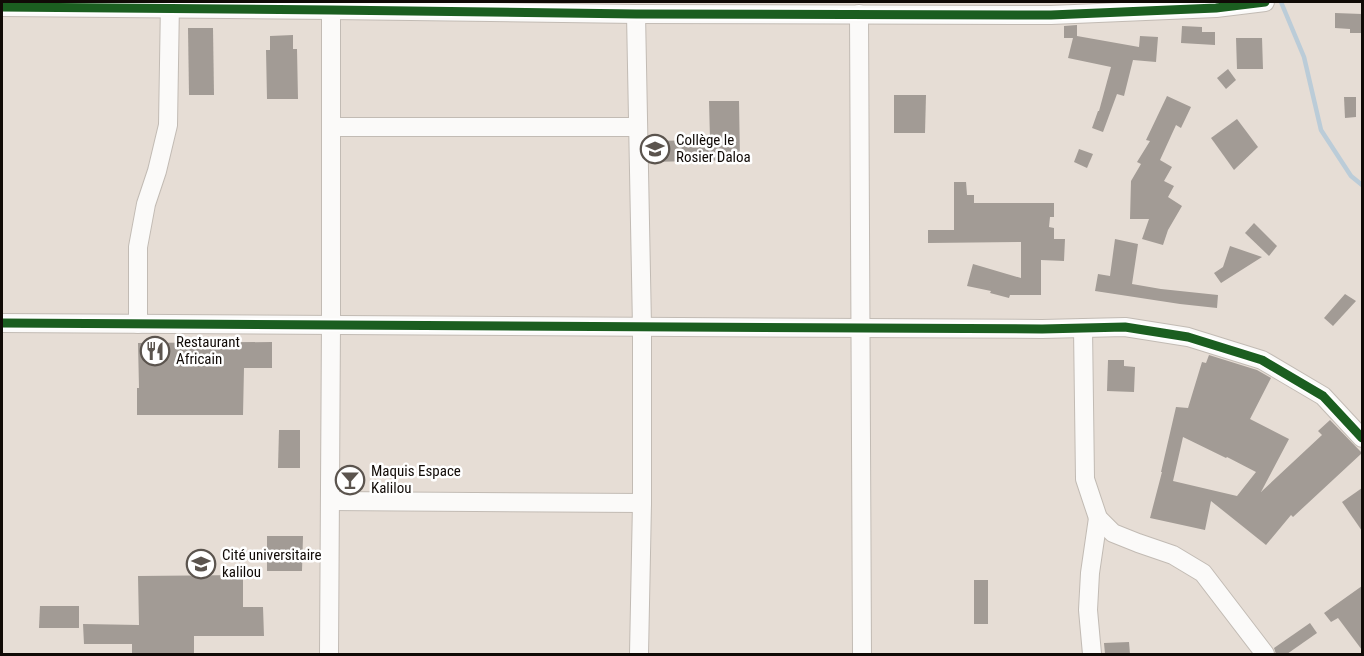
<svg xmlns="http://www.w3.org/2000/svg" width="1364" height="656" viewBox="0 0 1364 656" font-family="'Roboto Condensed',sans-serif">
<rect width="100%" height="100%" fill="#e6ddd5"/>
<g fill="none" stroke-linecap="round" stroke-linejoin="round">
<polyline stroke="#bbccd8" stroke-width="4.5" points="1281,2 1304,57 1321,130 1351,176 1362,185"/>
</g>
<g fill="#a29b95" fill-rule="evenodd">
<polygon points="1335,13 1362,14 1362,33 1350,33 1350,29 1335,28"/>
<polygon points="1077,25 1077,36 1139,47 1140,36 1158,37 1156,62 1133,60 1124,96 1117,94 1103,132 1092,128 1098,111 1099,111 1111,67 1068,58 1073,38 1064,38 1064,26"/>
<polygon points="1182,26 1202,27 1202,32 1215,32 1215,45 1181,43"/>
<polygon points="188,28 213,28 214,95 189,95"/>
<polygon points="293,35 293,49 297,49 298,99 267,99 266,50 270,50 270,36"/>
<polygon points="1236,38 1262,38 1263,69 1237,69"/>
<polygon points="1228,69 1236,80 1226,89 1217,78"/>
<polygon points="894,95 926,95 925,133 894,133"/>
<polygon points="1167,96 1191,107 1181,128 1176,125 1160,160 1172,167 1164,181 1174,186 1168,197 1182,206 1168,230 1163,245 1142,239 1149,219 1130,219 1131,181 1141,164 1137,162 1150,141 1146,140"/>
<polygon points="1344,97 1356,97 1356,117 1345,118"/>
<polygon points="709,101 739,101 740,160 650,162 650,141 710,140"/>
<polygon points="1237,119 1258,147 1234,170 1211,138"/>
<polygon points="1079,149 1093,154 1087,168 1074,162"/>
<polygon points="954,182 966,182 967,195 974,195 974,203 1054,203 1054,217 1050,217 1049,227 1054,228 1054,239 1065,239 1064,261 1041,260 1041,295 1010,295 1009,298 990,293 991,291 967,286 973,264 1021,278 1021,242 928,243 928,230 954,230"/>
<polygon points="1254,223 1277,246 1269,256 1245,233"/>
<polygon points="1115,239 1138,244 1132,284 1161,289 1218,295 1217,308 1180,304 1095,291 1098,274 1110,276"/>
<polygon points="1230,246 1262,257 1221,283 1214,273 1223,267"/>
<polygon points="1345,294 1356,301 1333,326 1324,318"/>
<polygon points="272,342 272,368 244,368 243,415 137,415 137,388 139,388 138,343"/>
<path d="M1209,355l48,15 14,8 -21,41 39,20 -28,53 61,-57 -4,-4 12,-11 32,33 -69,64 -2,-2 -25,30 -55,-44 -6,29 -55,-12 12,-46h-1l15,-65 12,1 14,-46 4,1zM1183,437l43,21 1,-1 29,15 -19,24 -64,-15z"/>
<polygon points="1108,360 1124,360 1124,366 1135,367 1134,392 1107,391"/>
<polygon points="279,430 300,430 300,468 278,468"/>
<polygon points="1362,488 1362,531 1342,502"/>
<polygon points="267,536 303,536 302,571 267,571"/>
<polygon points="243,575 243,607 263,607 264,636 194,636 194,654 132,654 132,644 84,644 83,624 139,625 138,576"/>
<rect x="974" y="580" width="14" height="44"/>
<polygon points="1362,586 1362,650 1338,618 1331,622 1324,613"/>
<polygon points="40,606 79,606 79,628 39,628"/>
<polygon points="1310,623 1317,633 1287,654 1276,654 1274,648"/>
<polygon points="1129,642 1130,654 1105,654 1104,643"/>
</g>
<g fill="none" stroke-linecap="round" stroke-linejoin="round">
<g stroke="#c2bbb4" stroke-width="20">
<g id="minor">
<polyline points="2,7 331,10 636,14 1051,15 1216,8 1265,2"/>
<polyline points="636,14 642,327 642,503 639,654"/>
<polyline points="859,14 862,654"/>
<polyline points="331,127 638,127"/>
<polyline points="2,323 1042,329 1125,327 1188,337 1262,360 1323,396 1362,438"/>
<polyline points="138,324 138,247 146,204 157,171 168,125 170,2"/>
<polyline points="1083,328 1085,479 1098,518 1113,533 1138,543 1173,555 1203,573 1265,654"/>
<polyline points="330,501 642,503"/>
<polyline points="329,654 331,324 331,2"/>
<polyline points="1092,654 1088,610 1090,573 1098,518"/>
</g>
</g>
<use href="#minor" stroke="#fbfaf9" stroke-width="18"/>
<g stroke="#fff" stroke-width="13">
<g id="cycleway">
<polyline points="2,7 331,10 636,14 1051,15 1216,8 1265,2"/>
<polyline points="2,323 1042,329 1125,327 1188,337 1262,360 1323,396 1362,438"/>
</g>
</g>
<use href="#cycleway" stroke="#1b5e20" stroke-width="9"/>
</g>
<defs>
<g id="school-ring" transform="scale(1.5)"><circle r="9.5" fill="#fff" stroke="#5b544e" stroke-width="1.5"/><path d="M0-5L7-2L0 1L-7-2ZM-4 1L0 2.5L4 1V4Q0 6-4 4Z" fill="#5b544e"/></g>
<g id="restaurant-ring" transform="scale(1.5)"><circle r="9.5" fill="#fff" stroke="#5b544e" stroke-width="1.5"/><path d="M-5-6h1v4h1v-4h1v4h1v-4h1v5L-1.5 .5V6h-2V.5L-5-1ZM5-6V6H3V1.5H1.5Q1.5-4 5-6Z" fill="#5b544e"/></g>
<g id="bar-ring" transform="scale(1.5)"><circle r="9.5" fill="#fff" stroke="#5b544e" stroke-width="1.5"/><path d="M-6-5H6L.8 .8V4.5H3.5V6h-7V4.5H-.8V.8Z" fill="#5b544e"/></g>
</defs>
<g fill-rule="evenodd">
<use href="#school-ring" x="655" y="149"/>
<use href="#restaurant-ring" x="155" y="351"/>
<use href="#bar-ring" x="350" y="480"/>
<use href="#school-ring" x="201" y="564"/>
</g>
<g text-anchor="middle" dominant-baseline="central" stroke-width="5" stroke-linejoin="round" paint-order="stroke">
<g font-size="15" fill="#100a06" stroke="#fff" text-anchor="start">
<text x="676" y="140">Collège le<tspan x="676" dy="17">Rosier Daloa</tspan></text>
<text x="176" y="342">Restaurant<tspan x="176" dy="17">Africain</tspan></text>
<text x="371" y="471">Maquis Espace<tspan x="371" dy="17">Kalilou</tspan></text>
<text x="222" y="555">Cité universitaire<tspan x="222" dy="17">kalilou</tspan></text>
</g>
</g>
<rect width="1364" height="656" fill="none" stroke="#100a06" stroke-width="6"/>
</svg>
